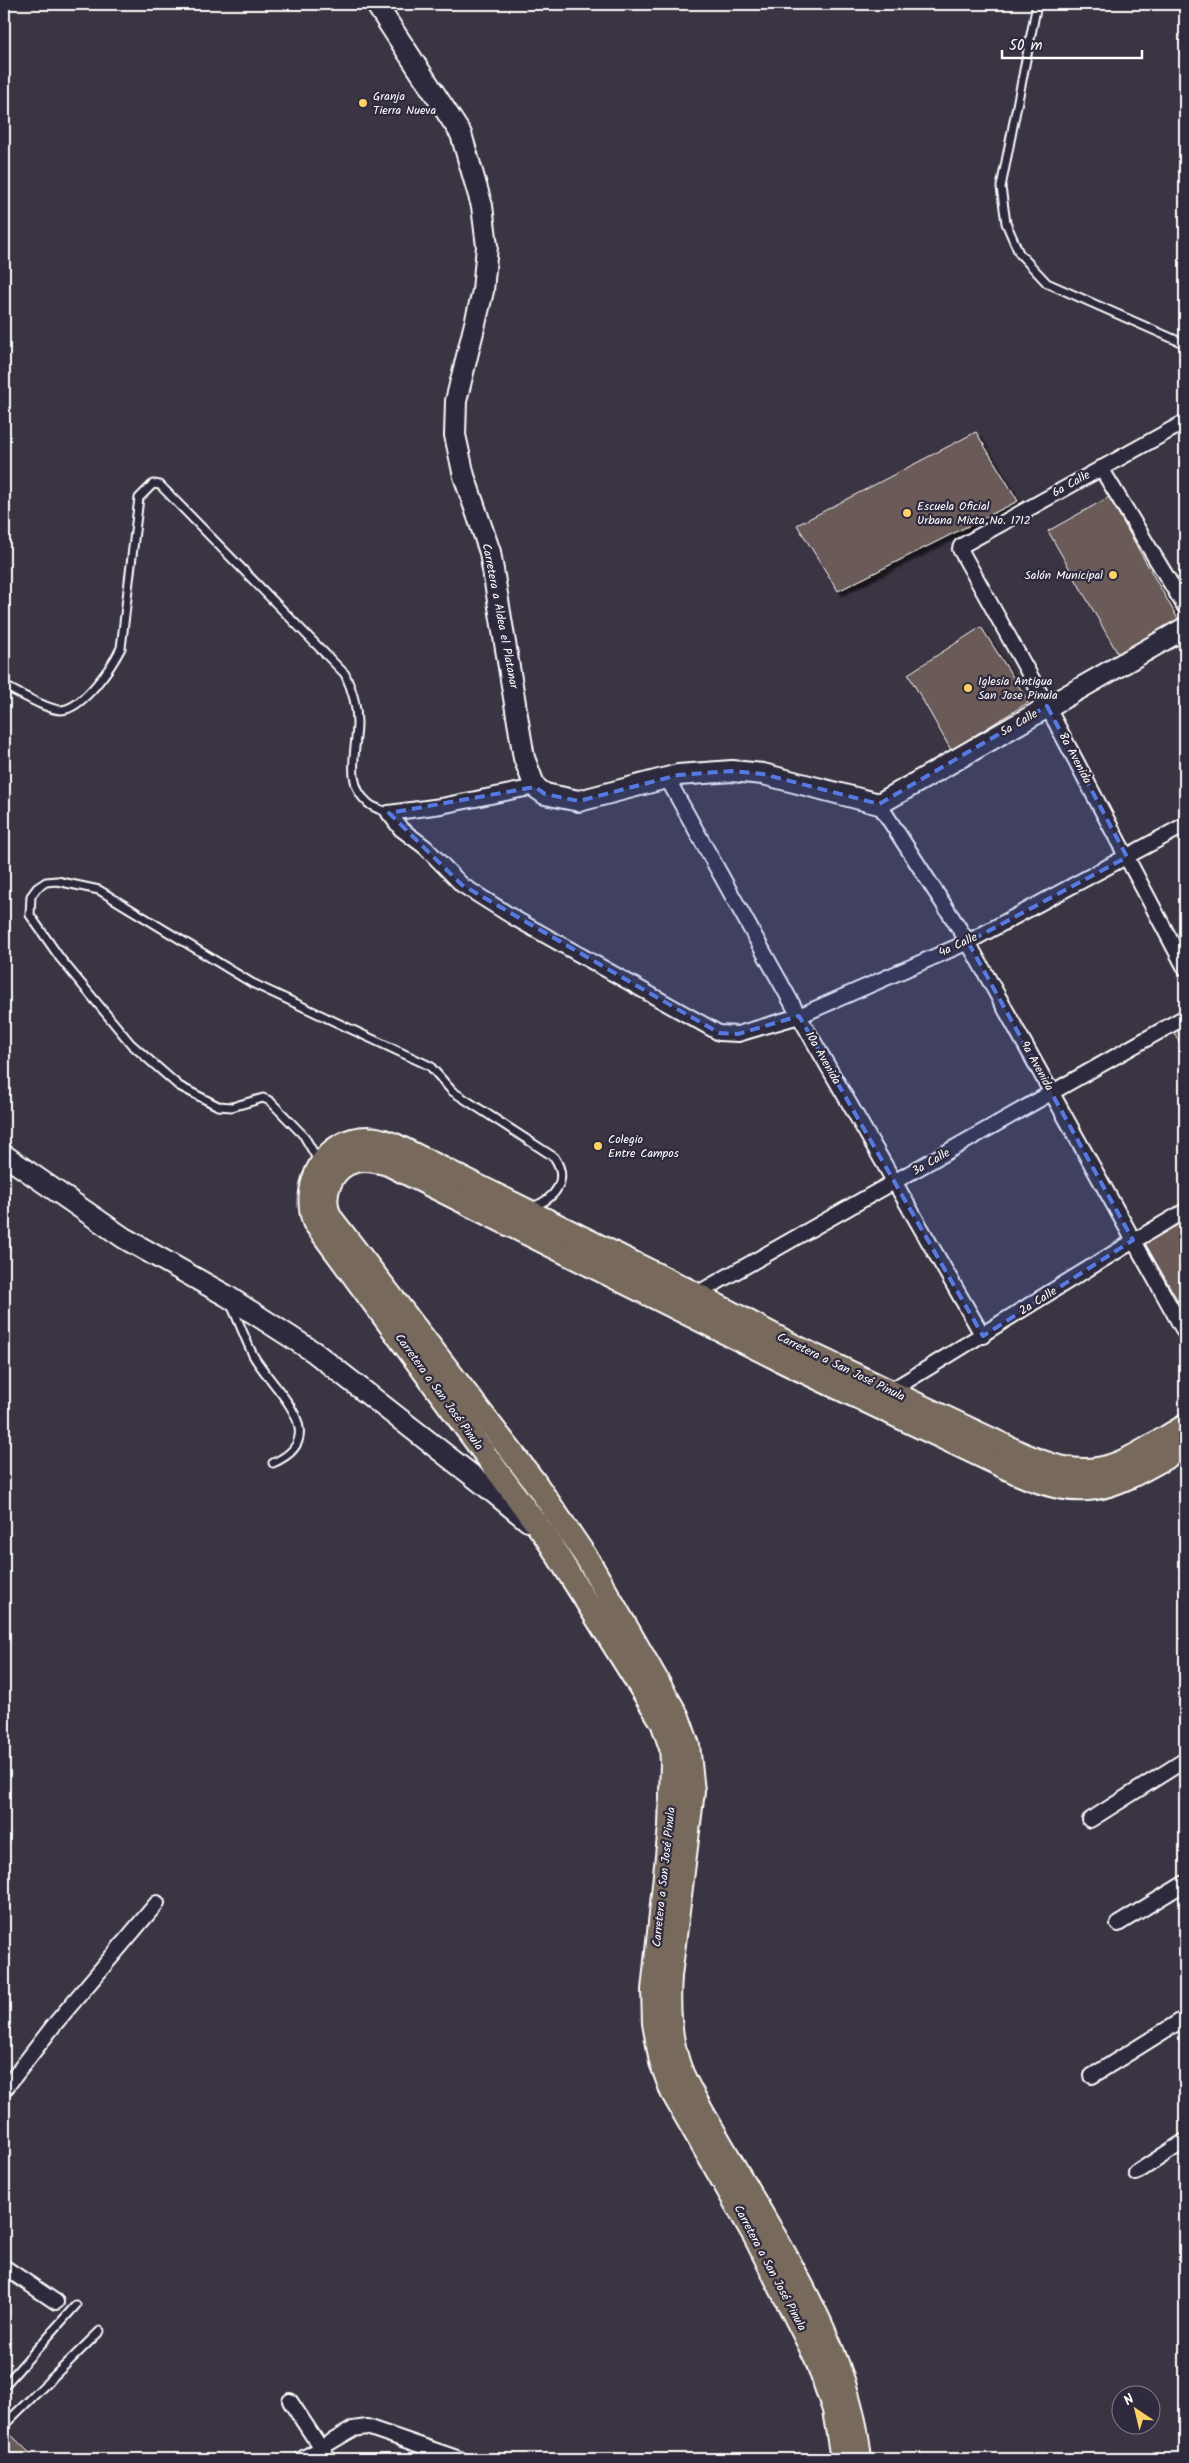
<svg xmlns="http://www.w3.org/2000/svg" width="1189" height="2463" viewBox="0 0 1189 2463" font-family="Kalam,sans-serif">
<defs>
<filter id="shadow"><feDropShadow dx="4.5" dy="4.5" stdDeviation="1" flood-color="#0009"/></filter>
</defs>
<rect width="100%" height="100%" fill="#3b3442"/>
<filter id="ink" filterUnits="userSpaceOnUse"><feTurbulence type="fractalNoise" baseFrequency=".02" numOctaves="2"/><feDisplacementMap in="SourceGraphic" scale="10" xChannelSelector="R" yChannelSelector="G"/><feConvolveMatrix kernelMatrix="1 2 1 2 8 2 1 2 1" color-interpolation-filters="sRGB"/></filter>
<g filter="url(#ink)">
<g fill="#6a5a58" stroke="#fff" filter="url(#shadow)">
<polygon points="976,432 1018,501 838,591 797,525"/>
<polygon points="1109,497 1178,619 1118,654 1048,531"/>
<polygon points="981,627 1029,702 951,750 908,674"/>
<polygon points="1185,1024 1185,1053 1173,1031"/>
<polygon points="1185,1216 1185,1313 1143,1240"/>
<polygon points="5,2429 36,2459 4,2459"/>
</g>
<g fill="none" stroke-linecap="round" stroke-linejoin="round">
<g stroke="#fff" stroke-width="11">
<g id="lane">
<polyline points="1037,4 1001,187 1006,223 1019,253 1047,283 1185,344"/>
<path d="M4,686c14,6 43,24 57,24 22,-1 51,-44 60,-62l18,-150 14,-14 7,1 185,189c7,15 12,32 12,49 0,26 -13,60 11,80 5,5 14,7 21,10"/>
<path d="M319,1162l-15,-26 -34,-35 -7,-3 -31,9 -14,-1 -39,-20 -48,-42 -71,-86 -30,-43 1,-19 6,-8 9,-6 11,-1 42,9 153,93 178,83 22,25 102,66c16,23 1,42 -22,50"/>
<path d="M231,1305c8,16 14,34 22,50 18,33 82,81 20,108"/>
<polyline points="4,2386 76,2305"/>
<polyline points="4,2425 100,2331"/>
</g>
</g>
<g stroke="#fff" stroke-width="18">
<g id="street">
<polyline points="1185,422 961,546 960,549 1047,706 1185,968"/>
<polyline points="1101,468 1185,607"/>
<polyline points="667,778 799,1016 983,1336"/>
<polyline points="879,804 968,942 1185,1333"/>
<polyline points="389,813 401,829 425,847 462,885 516,919 719,1033 738,1034 799,1016 968,942 1185,825"/>
<polyline points="389,813 441,806 535,787"/>
<polyline points="691,1297 1185,1017"/>
<path d="M890,1391c99,-59 195,-123 295,-180"/>
<polyline points="1090,1820 1185,1760"/>
<polyline points="1118,1924 1185,1883"/>
<polyline points="1092,2076 1185,2018"/>
<polyline points="4,2090 54,2025 157,1903"/>
<polyline points="1136,2173 1185,2141"/>
<polyline points="4,2267 56,2302"/>
<polyline points="290,2401 328,2459"/>
<polyline points="302,2459 353,2429 367,2427 460,2459"/>
</g>
</g>
<g stroke="#fff" stroke-width="24">
<g id="secondary">
<polyline points="376,4 461,134 482,206 487,246 483,291 456,401 455,435 464,476 490,552 524,758 535,787 545,794 579,801 678,775 732,771 763,774 879,804 1185,628"/>
<polyline points="4,1155 124,1238 227,1296 314,1352 483,1484 528,1521"/>
</g>
</g>
<g stroke="#fff" stroke-width="26">
<g id="primary">
<path d="M842,2459l-8,-49 -18,-52 -61,-121 -83,-145 -11,-30 -7,-39 -1,-33 17,-163 2,-65 -1,-14 -9,-26 -116,-185 -232,-315c-13,-38 11,-85 55,-84 9,0 18,4 26,7l295,146 104,55 224,106c79,36 100,13 167,-26"/>
<path d="M860,2459c-9,-99 -66,-189 -115,-274 -14,-24 -28,-48 -42,-72 -9,-17 -20,-33 -25,-51 -9,-29 -10,-57 -8,-86l23,-185 -5,-46 -10,-28 -90,-157 -54,-79 -203,-263c-12,-22 1,-52 25,-57 11,-3 22,0 32,3l398,199 231,110c78,34 100,10 168,-26"/>
</g>
</g>
<use href="#lane" stroke="#2f2a3d" stroke-width="7"/>
<use href="#street" stroke="#2f2a3d" stroke-width="14"/>
<use href="#secondary" stroke="#2f2a3d" stroke-width="20"/>
<use href="#primary" stroke="#77695c" stroke-width="22"/>
</g>
</g>
<path fill="#567ae2" fill-opacity="0.2" stroke="#567ae2" stroke-width="4" stroke-dasharray="10 6" stroke-linejoin="round" d="M1047,706l80,151 -159,85 165,298 -150,96 -184,-320 -61,18 -19,-1 -257,-148 -73,-72 146,-26 10,7 34,7 99,-26 54,-4 31,3 116,30z"/>
<g fill="#ffd166" stroke="#2f2a3d" stroke-width="2">
<circle cx="363" cy="103" r="5"/>
<circle cx="907" cy="513" r="5"/>
<circle cx="1113" cy="575" r="5"/>
<circle cx="968" cy="688" r="5"/>
<circle cx="598" cy="1146" r="5"/>
</g>
<g text-anchor="middle" dominant-baseline="central" stroke-width="4.5" stroke-linejoin="round" paint-order="stroke">
<g font-size="12" fill="#fff" stroke="#2f2a3d" text-anchor="start">
<text x="373" y="96">Granja<tspan x="373" dy="14">Tierra Nueva</tspan></text>
<text x="917" y="506">Escuela Oficial<tspan x="917" dy="14">Urbana Mixta No. 1712</tspan></text>
<text x="1103" y="575" text-anchor="end">Salón Municipal</text>
<text x="978" y="681">Iglesia Antigua<tspan x="978" dy="14">San Jose Pinula</tspan></text>
<text x="608" y="1139">Colegio<tspan x="608" dy="14">Entre Campos</tspan></text>
</g>
<g font-size="12" fill="#fff" stroke="#2f2a3d">
<text transform="translate(1071 484) rotate(-29)">6a Calle</text>
<text transform="translate(500 616) rotate(79)">Carretera a Aldea el Platanar</text>
<text transform="translate(1019 723) rotate(-30)">5a Calle</text>
<text transform="translate(1075 758) rotate(62)">8a Avenida</text>
<text transform="translate(958 945) rotate(-25)">4a Calle</text>
<text transform="translate(823 1058) rotate(60)">10a Avenida</text>
<text transform="translate(1037 1066) rotate(61)">9a Avenida</text>
<text transform="translate(931 1162) rotate(-30)">3a Calle</text>
<text transform="translate(1038 1301) rotate(-32)">2a Calle</text>
<text transform="translate(841 1367) rotate(26)">Carretera a San José Pinula</text>
<text transform="translate(439 1392) rotate(54)">Carretera a San José Pinula</text>
<text transform="translate(664 1877) rotate(-84)">Carretera a San José Pinula</text>
<text transform="translate(770 2268) rotate(62)">Carretera a San José Pinula</text>
</g>
</g>
<rect width="1189" height="2463" fill="none" stroke="#2f2a3d" stroke-width="20"/>
<rect x="10" y="10" width="1169" height="2443" fill="none" stroke="#fff" stroke-width="2" filter="url(#ink)"/>
<g transform="translate(1136 2410) rotate(325)"><circle r="24" fill="#2f2a3d" stroke="#827f8b"/>
<path d="M0-4L9 19L0 12L-9 19Z" fill="#ffd166"/>
<text y="-8" font-size="14" font-weight="bold" text-anchor="middle" fill="#ffffff">N</text>
</g>
<path d="M1002 50v8h140v-8" fill="none" stroke="#ffffff" stroke-width="2.5"/>
<text x="1009" y="50" font-size="15" fill="#ffffff" stroke="#2f2a3d" stroke-width="4" paint-order="stroke">50 m</text>
</svg>
